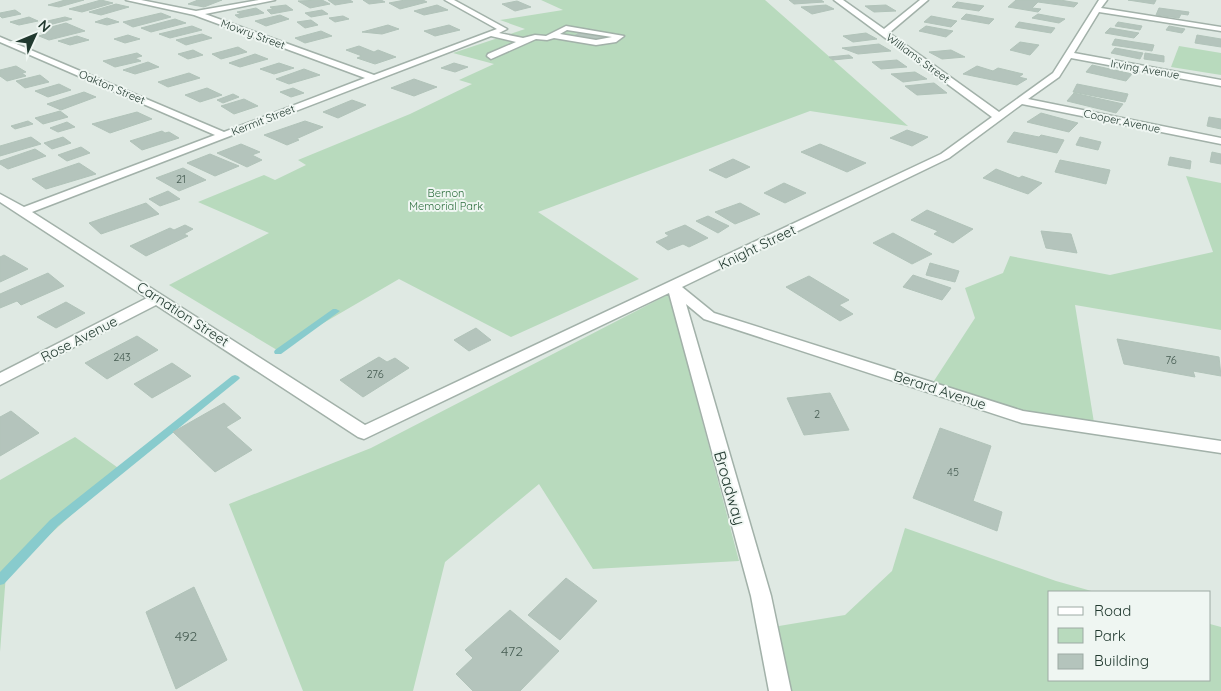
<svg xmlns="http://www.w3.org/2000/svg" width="1221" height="691" viewBox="0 0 1221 691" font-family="Quicksand,sans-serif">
<rect width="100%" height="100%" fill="#dfe9e3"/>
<g fill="#b8dabd">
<polygon points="541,0 765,0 908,126 810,111 538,212 639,279 511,337 399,279 277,350 169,285 269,233 198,202 264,175 275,180 306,165 298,160 410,114 472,84 459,80 494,64 453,53 525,29 500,20 563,10"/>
<polygon points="1179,46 1221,53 1221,75 1171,67"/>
<polygon points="1186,176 1221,183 1221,330 1075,305 1096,435 1034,425 928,390 975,318 965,288 1003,273 1010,256 1110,275 1213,252"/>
<polygon points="669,294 739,561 593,569 539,484 445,562 413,691 303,691 229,504 371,448"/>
<polygon points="75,437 121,470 6,574 0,652 0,480"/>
<polygon points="905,528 1056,581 1095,592 1050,592 1050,680 1210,680 1210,624 1221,627 1221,691 783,691 773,627 845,615 892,571"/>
</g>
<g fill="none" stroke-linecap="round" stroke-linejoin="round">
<g fill="#88cbcd" fill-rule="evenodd">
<polygon points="333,309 336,309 340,311 281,354 275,354 274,352 275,350"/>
<polygon points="235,375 238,376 240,378 238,380 58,526 4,584 0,585 0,572 50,520 232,376"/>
</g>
</g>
<g fill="#b4c4bc" stroke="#b1c3b9">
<polygon points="65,0 84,0 59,7 48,5"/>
<polygon points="101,0 113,3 82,12 69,9"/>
<polygon points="198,0 222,0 204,7 188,4"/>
<polygon points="322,0 330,4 310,8 298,1"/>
<polygon points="328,0 350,0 353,2 335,5"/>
<polygon points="363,0 381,0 385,2 369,4"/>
<polygon points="405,0 423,0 427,2 400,9 389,3"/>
<polygon points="789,0 821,0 824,2 794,4"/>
<polygon points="1016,0 1060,0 1078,3 1074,7 1038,2 1032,8 1041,9 1038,12 1008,7"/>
<polygon points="1128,0 1156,0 1154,4"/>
<polygon points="517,1 531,7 515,11 502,4"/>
<polygon points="957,2 984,6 979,11 952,7"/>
<polygon points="116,4 129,7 101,15 89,12"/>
<polygon points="286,5 293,10 271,14 267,10 273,9 270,7"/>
<polygon points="437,5 448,10 424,15 414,11"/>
<polygon points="826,5 834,9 812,14 801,7"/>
<polygon points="886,5 896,11 874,12 865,6"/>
<polygon points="256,8 264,13 239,18 235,15 241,14 237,12"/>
<polygon points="1159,8 1189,12 1188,15 1181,14 1179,18 1156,15"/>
<polygon points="15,10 21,14 2,18 0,16 0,13"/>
<polygon points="322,10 328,14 311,17 305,13"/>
<polygon points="161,13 171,17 133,27 123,22"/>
<polygon points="966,14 994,19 989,24 961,19"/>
<polygon points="1038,14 1065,19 1059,23 1032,18"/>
<polygon points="280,15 289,19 266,26 255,21"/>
<polygon points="343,16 349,19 335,22 329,18"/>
<polygon points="931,16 957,21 951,27 924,22"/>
<polygon points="29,17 38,21 19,25 10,22"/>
<polygon points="65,17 72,19 49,25 43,22"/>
<polygon points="107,18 119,22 107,25 95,22"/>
<polygon points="175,19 186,23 151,32 141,28"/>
<polygon points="311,20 318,25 305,28 297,22"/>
<polygon points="1019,22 1055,28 1051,33 1015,27"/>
<polygon points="1118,22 1142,26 1140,30 1115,26"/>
<polygon points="66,23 85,31 49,40 39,36 48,33 40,30"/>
<polygon points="388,25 399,29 382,34 362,32"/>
<polygon points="449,25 460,30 435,36 424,31"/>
<polygon points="192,26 202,30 170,38 159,34"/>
<polygon points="926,26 953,31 946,37 919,31"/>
<polygon points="1169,26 1185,29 1182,33 1166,30"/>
<polygon points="1110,28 1139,33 1134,38 1105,33"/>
<polygon points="321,31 332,36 305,43 295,38"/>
<polygon points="581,32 612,37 603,42 572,37"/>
<polygon points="866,33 877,39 853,42 843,36"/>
<polygon points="202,34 212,38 186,45 176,40"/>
<polygon points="128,35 140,39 125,43 114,39"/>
<polygon points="1197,35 1221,39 1221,47 1195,43"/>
<polygon points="77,36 89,40 70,45 58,41"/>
<polygon points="1115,39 1154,45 1152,51 1112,45"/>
<polygon points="1020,42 1039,45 1030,55 1010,50"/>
<polygon points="879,44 891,51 858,54 842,48"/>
<polygon points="359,46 374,52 378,50 396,57 375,64 357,58 362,56 346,50"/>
<polygon points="238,47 247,52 221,59 212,54"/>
<polygon points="1115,48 1143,53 1140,59 1111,53"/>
<polygon points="193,50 203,55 188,59 178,54"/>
<polygon points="951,50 965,57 942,59 929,52"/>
<polygon points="137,53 142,56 135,58 141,61 115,67 103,61"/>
<polygon points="1145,53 1164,56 1164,62 1144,59"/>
<polygon points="255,54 268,59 240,67 229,63"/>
<polygon points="849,55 853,58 833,60 829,57"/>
<polygon points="897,60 907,67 881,69 872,62"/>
<polygon points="148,62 159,67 135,74 123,70"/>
<polygon points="279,63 294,68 274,74 260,69"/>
<polygon points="454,63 468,67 455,72 441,68"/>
<polygon points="1092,65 1132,74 1126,81 1086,72"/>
<polygon points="16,66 26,72 22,73 26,76 7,81 0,76 0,70"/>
<polygon points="977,66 993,71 998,68 1023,74 1019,77 1027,79 1017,85 963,74"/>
<polygon points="304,69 320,75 289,84 276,79"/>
<polygon points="915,72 927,79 903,82 891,74"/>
<polygon points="189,73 200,78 168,87 158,82"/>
<polygon points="40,75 49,82 25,88 16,81"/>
<polygon points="414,79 437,87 414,96 391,88"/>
<polygon points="934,83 947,93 917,95 905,86"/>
<polygon points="59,84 71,90 48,97 35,91"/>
<polygon points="1077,84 1128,94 1125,102 1073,92"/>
<polygon points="207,88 222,95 200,102 185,95"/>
<polygon points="293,88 304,93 291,97 280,92"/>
<polygon points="84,92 96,97 61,110 47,104"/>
<polygon points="1074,93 1123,104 1116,113 1067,101"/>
<polygon points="233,94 239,97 223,103 217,100"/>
<polygon points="244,99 258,106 234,114 221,106"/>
<polygon points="352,100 366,105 338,118 323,112"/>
<polygon points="60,111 68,117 43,124 35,118"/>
<polygon points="137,112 152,119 110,133 92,124"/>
<polygon points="1041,113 1078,123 1069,132 1027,122"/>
<polygon points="1209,117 1221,119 1221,129 1207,126"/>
<polygon points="28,121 33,124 15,129 11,126"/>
<polygon points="305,121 323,127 296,139 299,140 287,145 264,135"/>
<polygon points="67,122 75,127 58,132 50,128"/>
<polygon points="907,130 928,137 912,146 890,138"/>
<polygon points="162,131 165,133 169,132 179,138 142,150 130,141"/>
<polygon points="1014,132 1039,137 1041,135 1064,140 1057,153 1007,142"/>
<polygon points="31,137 41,144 0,156 0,146"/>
<polygon points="63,137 71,143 52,149 44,143"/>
<polygon points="1080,137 1101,142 1098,150 1076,145"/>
<polygon points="241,144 260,152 252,155 262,160 247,167 217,153"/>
<polygon points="820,144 866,163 847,172 801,152"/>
<polygon points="81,147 90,153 67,161 58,155"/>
<polygon points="35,149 46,156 8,169 0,164 0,161"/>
<polygon points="1212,152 1221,154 1221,164 1210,162"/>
<polygon points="210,154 239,166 215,176 187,163"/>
<polygon points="1170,157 1191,161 1190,169 1168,165"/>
<polygon points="733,159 750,167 726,178 709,170"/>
<polygon points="1060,160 1110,170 1106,184 1055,172"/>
<polygon points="79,163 96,174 46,189 32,179"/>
<polygon points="183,168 206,180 179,191 156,178"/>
<polygon points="996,169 1019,178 1022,176 1042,183 1028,194 983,178"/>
<polygon points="784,183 806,193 785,203 764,193"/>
<polygon points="168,191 180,199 160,206 149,199"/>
<polygon points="146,203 159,214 101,234 89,223"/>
<polygon points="740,203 760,214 735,224 715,212"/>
<polygon points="927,210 973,229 953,243 934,234 938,231 911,220"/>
<polygon points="708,216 729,226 718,233 696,221"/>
<polygon points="185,225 193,229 184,234 188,236 146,256 130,246 170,228 174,230"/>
<polygon points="685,225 708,238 689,247 683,244 668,250 656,242 669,236 665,233"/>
<polygon points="1041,231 1071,234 1077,253 1046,248"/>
<polygon points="893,233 932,254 912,264 873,243"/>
<polygon points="4,255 28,269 0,282 0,257"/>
<polygon points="930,263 959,271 955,282 926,275"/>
<polygon points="48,273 64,286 21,305 17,301 0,308 0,294"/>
<polygon points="913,275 951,288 942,300 903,287"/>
<polygon points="809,276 849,300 839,305 853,314 840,321 786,287"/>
<polygon points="66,302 85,313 56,328 37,317"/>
<polygon points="476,328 491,340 469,351 454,340"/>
<polygon points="137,336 158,350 107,379 85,363"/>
<polygon points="1117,339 1219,357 1221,376 1193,371 1195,377 1124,364"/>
<polygon points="379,357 387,362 395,358 409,368 363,397 340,380"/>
<polygon points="172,363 191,376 152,398 134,384"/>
<polygon points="830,393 849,430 804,435 787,398"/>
<polygon points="224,403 241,418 226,427 252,450 215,472 173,432"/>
<polygon points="11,411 39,433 0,456 0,417"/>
<polygon points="940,428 991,446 973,501 1002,512 997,531 913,498"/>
<polygon points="566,578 597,601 560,640 528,615"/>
<polygon points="194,587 227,660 176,689 146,612"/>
<polygon points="510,610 559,651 520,691 473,691 456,674 473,658 465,650"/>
</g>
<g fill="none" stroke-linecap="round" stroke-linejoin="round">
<g stroke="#a2b1a9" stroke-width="3">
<path id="minor" d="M126,0h15l55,11 63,-11h16l-70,14 169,61 123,-46 -52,-29h9l53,29 -8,4 24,5 12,-3 11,1 20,-10 58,10 -8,6 -20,3 -42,-7 -7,2 -11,-1 -45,20 -4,-3 1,-2 28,-12 -25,-6 -459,176 333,213 576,-271 51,-37 -158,-117h9l41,29 36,-29h8l-39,33 110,79 54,-39 46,-73h8l-6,8 120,19v4l-122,-19 -25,41 147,27v6l-150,-28 -12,19 -31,22 193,39v6l-199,-40 -73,54 -267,129 32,26 309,98 198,30v12l-199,-30 -318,-104 -18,-15 85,292 20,95h-22l-18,-95 -82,-303 -305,146 -6,-2 -202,-132 -156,80v-12l147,-75 -147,-96v-8l24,13 191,-72 -215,-93v-5l224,95 141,-54 -171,-63zM567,30l45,7 -16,3 -36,-6z"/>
</g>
<use href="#minor" fill="#fff" fill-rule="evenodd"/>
</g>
<g text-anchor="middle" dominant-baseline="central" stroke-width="4" stroke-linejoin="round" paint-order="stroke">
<g font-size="11" fill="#21392f" stroke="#eff6f2">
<text transform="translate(253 34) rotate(20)">Mowry Street</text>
<text transform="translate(918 58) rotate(36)">Williams Street</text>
<text transform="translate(1145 69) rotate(10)">Irving Avenue</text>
<text transform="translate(112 87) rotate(23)">Oakton Street</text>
<text transform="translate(263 120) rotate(-21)">Kermit Street</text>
<text transform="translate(1122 121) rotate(12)">Cooper Avenue</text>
</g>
<g font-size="11" fill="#465c52">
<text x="181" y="179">21</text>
<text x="122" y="357">243</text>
<text x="1171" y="360">76</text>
<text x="375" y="374">276</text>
<text x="817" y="414">2</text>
<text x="953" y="472">45</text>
</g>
<g font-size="11" fill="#2d6e3e" stroke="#eff6f2">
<text x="446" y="193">Bernon<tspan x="446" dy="13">Memorial Park</tspan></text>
</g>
<g font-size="14" fill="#21392f" stroke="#eff6f2">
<text transform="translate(757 247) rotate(-26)">Knight Street</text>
<text transform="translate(183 314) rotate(33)">Carnation Street</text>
<text transform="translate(79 339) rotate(-27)">Rose Avenue</text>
<text transform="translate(940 390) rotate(18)">Berard Avenue</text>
</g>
<g font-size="14" fill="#465c52">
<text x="186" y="636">492</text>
<text x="512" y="651">472</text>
</g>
<g font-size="16" fill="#21392f" stroke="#eff6f2">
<text transform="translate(730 488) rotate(74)">Broadway</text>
</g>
</g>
<rect x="1048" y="591" width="162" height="90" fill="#eff6f2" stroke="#9daaa4"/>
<rect x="1058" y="607" width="25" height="8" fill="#ffffff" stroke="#9daaa4"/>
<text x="1094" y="616" font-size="15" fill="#21392f">Road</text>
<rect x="1058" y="628" width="25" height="15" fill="#b8dabd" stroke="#9daaa4"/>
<text x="1094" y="641" font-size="15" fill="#21392f">Park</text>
<rect x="1058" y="654" width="25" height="15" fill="#b4c4bc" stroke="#9daaa4"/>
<text x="1094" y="666" font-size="15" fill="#21392f">Building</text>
<g transform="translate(35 35) rotate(46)" stroke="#eff6f2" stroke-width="4" paint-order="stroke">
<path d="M0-4L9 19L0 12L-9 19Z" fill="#21392f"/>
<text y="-8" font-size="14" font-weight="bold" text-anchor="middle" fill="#21392f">N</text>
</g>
</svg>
